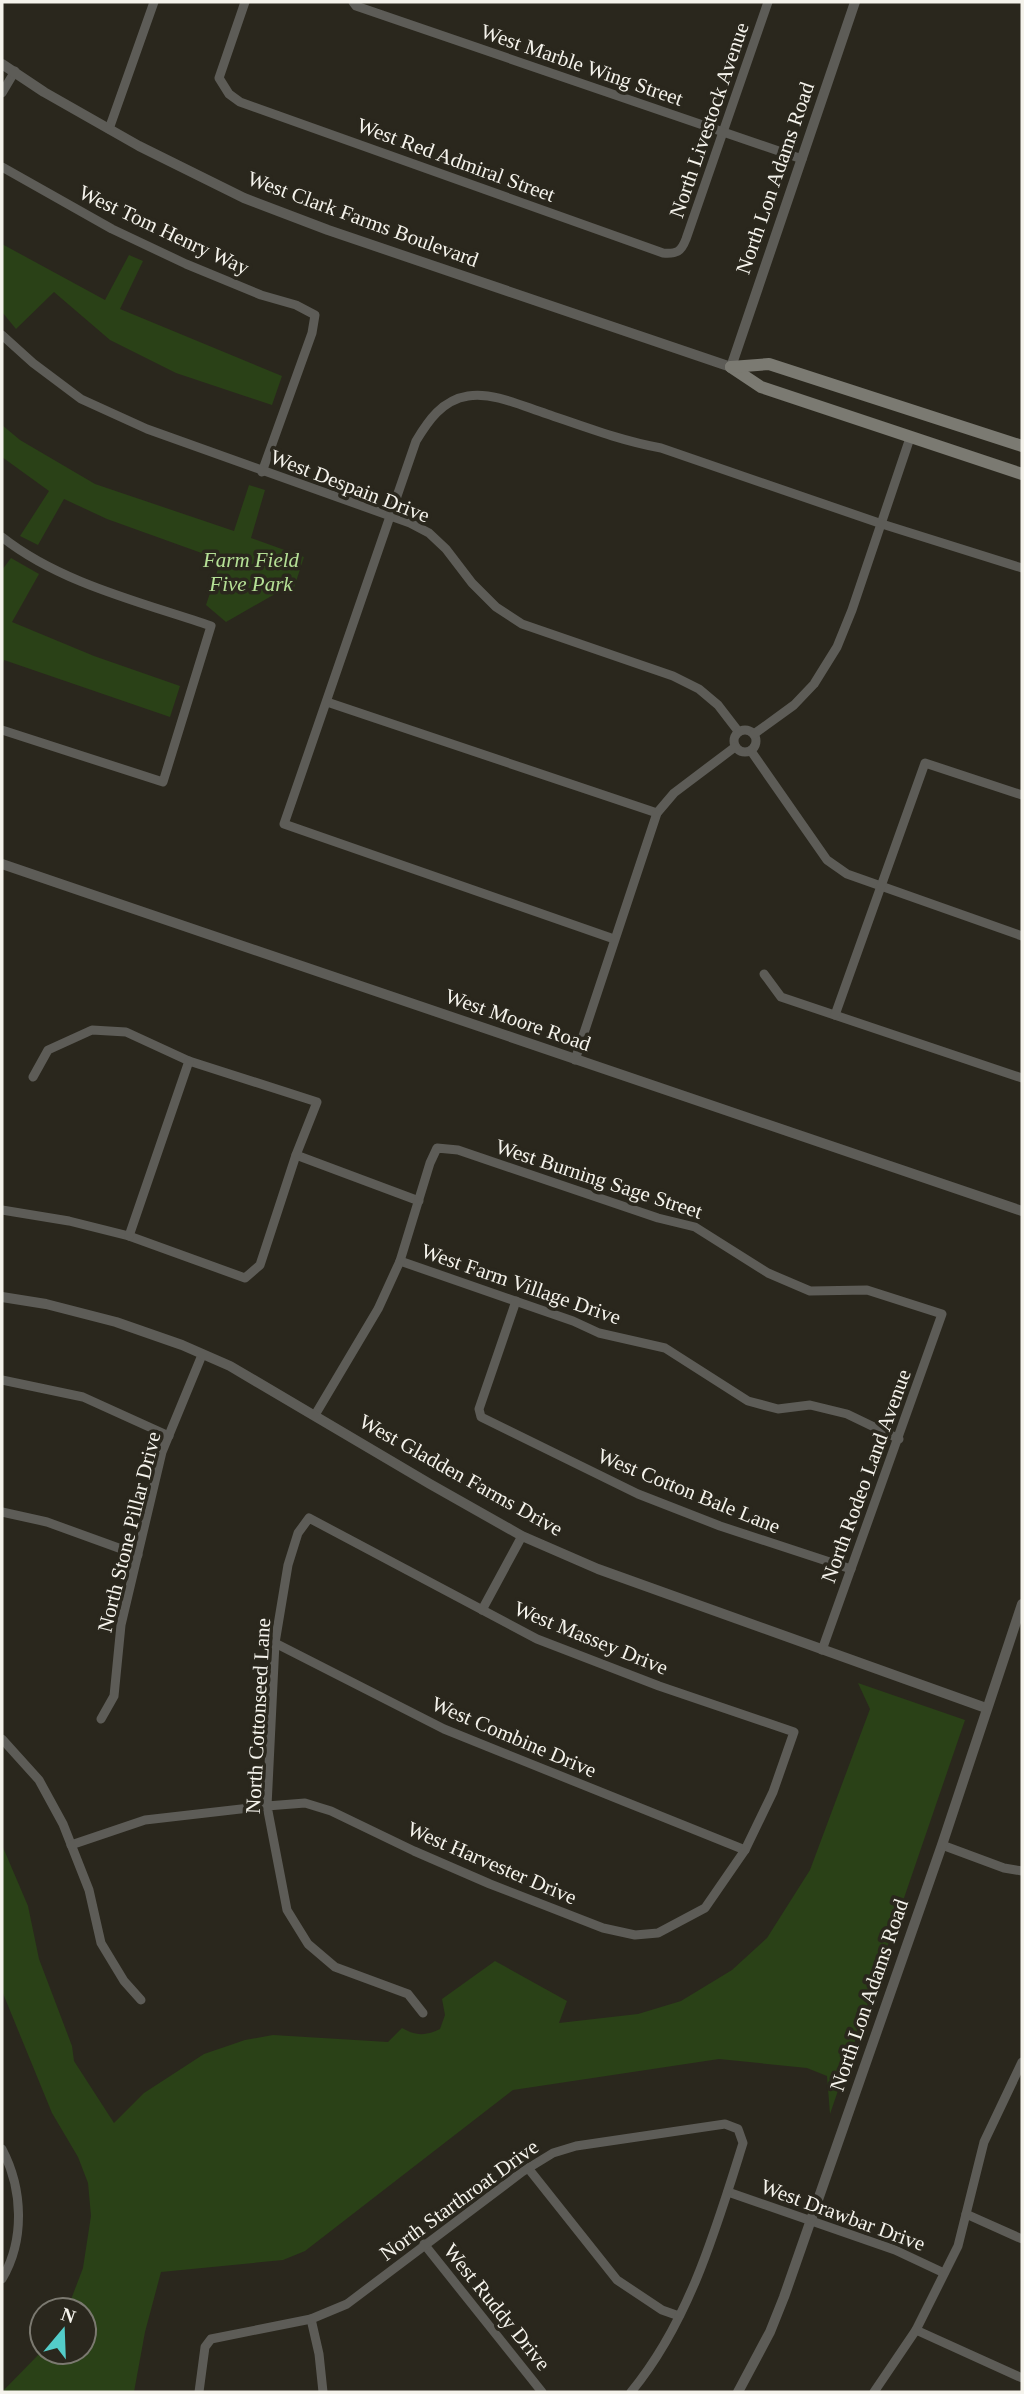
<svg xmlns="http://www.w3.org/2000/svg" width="1024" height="2394" viewBox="0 0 1024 2394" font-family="'Times New Roman',serif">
<rect width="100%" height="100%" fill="#2a271d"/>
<g fill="#2a4117">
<polygon points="2,244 105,300 129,255 143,261 120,309 282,376 272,405 176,373 110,340 54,292 16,329 2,312"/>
<polygon points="2,425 20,440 95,484 234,531 249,485 265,490 251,538 304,557 292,594 282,590 226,622 206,605 221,560 107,519 64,499 38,545 20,536 49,491 2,457"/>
<polygon points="11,558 39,574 12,622 94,656 180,686 170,717 4,660 2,666 2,570"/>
<path d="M858,1683l107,37 -135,394 -3,-38 -20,-8 -88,-9 -206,31 -208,161 -22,9 -122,12 -16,60 -11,60h-132l40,-41 42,1v-42h-17l16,-42 8,-52 -3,-33 -10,-26 -26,-44 -50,-122v-146l26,61 11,53 33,87 2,15 40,62 30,-30 60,-39 41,-14 28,-5 115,7 14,-14c14,8 23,8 38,1l5,-14 -3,-16 53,-38 72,40 -8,22 79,-9 43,-13 51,-31 35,-32 43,-68 60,-161z"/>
</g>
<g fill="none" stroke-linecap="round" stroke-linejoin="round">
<g stroke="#5d5c57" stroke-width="9">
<path d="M245,2l-26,76 10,16 11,8 423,151c14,1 18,-1 23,-14l82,-237"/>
<polyline points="353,2 356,6 802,159"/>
<polyline points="2,93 15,71"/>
<polyline points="109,129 154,2"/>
<polyline points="2,167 112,229 186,264 261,295 296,305 315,315 312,333 262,472"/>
<polyline points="2,335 33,363 81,399 147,429 410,523 429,533 446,549 472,583 496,607 522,624 673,676 699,689 718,705 738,731"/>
<path d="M2,537c58,46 139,65 209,89l-48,156 -161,-52"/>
<polyline points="327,702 657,813"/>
<circle cx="745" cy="741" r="11"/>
<polyline points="754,734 794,705 814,684 837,647 852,610 910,438"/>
<polyline points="751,751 827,860 847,874 1022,936"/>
<path d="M614,939l-330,-115 132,-383c12,-20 26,-41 52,-45 26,-4 54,10 79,18 38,13 75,27 114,34l221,76 140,44"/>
<polyline points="764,974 781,997 1022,1078"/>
<polyline points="835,1015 925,763 1022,795"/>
<polyline points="575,1060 657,813 674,793 735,747"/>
<polyline points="296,1155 419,1201"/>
<polyline points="2,1210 69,1221 129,1236 245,1278 260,1265 296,1155 317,1102 189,1061 126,1032 92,1030 48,1050 33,1077"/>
<polyline points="129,1236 189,1061"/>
<polyline points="400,1261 573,1321 599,1333 665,1348 748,1401 778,1409 810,1405 847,1414 899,1439"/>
<polyline points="516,1301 479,1409 481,1417 638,1494 720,1526 851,1569"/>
<polyline points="2,1380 83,1397 169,1436"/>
<polyline points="315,1415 378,1309 400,1261 430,1163 437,1148 458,1150 658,1218 695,1227 768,1273 810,1291 867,1290 942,1314 822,1650"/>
<polyline points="2,1512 47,1522 138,1555"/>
<polyline points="482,1610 522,1536"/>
<polyline points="275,1643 444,1729 745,1850"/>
<polyline points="101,1719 114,1696 121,1625 162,1452 202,1355"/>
<polyline points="2,1739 39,1780 63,1824 89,1890 101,1943 124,1981 141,2000"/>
<polyline points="71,1845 145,1820 267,1806 305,1803 331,1811 414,1851 490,1884 603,1928 635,1935 658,1933 705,1908 745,1850 773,1792 794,1732 659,1686 537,1639 309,1518 298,1533 288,1565 275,1643 267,1806 287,1910 308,1944 335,1967 408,1994 423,2013"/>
<polyline points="942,1845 1004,1868 1022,1871"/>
<path d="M2,2149c21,40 23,91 0,130"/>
<polyline points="528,2168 617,2280 662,2310 679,2316"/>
<polyline points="728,2192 895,2250 944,2273"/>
<polyline points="966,2214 1022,2239"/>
<polyline points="424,2244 542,2392"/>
<polyline points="311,2319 319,2354 323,2392"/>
<polyline points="916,2330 1022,2378"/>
<path d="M199,2392l6,-45 6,-8 100,-20 36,-15 175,-132 31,-19 23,-7 149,-22 13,5 5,14c-27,86 -54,179 -112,249"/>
<polyline points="874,2392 916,2330 958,2246 984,2142 1022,2062"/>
</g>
<g stroke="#5d5c57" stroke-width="10">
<polyline points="2,64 44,92 139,146 244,198 328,230 731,367 855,2"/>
<polyline points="2,864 1022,1211"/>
<polyline points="2,1297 46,1304 116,1322 182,1345 230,1366 430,1484 522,1536 598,1569 986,1708"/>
<polyline points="738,2392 770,2332 784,2297 942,1845 1022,1604"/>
</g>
<g stroke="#7b7a72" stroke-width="12">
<polyline points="731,367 761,387 1022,474"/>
<polyline points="731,367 769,364 1022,446"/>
</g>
</g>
<g text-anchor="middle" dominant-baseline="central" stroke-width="7" stroke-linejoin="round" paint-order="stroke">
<g font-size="21" fill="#f5f3ec" stroke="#2a271d">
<text transform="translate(582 65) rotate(19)">West Marble Wing Street</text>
<text transform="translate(709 120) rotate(-71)">North Livestock Avenue</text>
<text transform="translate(456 160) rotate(20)">West Red Admiral Street</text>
<text transform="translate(775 178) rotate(-71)">North Lon Adams Road</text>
<text transform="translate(363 219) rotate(20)">West Clark Farms Boulevard</text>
<text transform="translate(164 230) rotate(25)">West Tom Henry Way</text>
<text transform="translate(350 486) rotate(21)">West Despain Drive</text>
<text transform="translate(518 1020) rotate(19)">West Moore Road</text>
<text transform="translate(599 1179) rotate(18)">West Burning Sage Street</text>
<text transform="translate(521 1284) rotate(19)">West Farm Village Drive</text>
<text transform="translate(461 1475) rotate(29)">West Gladden Farms Drive</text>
<text transform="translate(866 1476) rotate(-70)">North Rodeo Land Avenue</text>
<text transform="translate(689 1491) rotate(22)">West Cotton Bale Lane</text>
<text transform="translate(129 1532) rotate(-76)">North Stone Pillar Drive</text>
<text transform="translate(591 1638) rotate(22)">West Massey Drive</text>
<text transform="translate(258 1716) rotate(-87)">North Cottonseed Lane</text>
<text transform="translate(514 1737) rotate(23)">West Combine Drive</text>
<text transform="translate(492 1863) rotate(23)">West Harvester Drive</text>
<text transform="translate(869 1995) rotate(-71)">North Lon Adams Road</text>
<text transform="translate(459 2200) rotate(-36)">North Starthroat Drive</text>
<text transform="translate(843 2215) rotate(20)">West Drawbar Drive</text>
<text transform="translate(497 2307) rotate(51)">West Ruddy Drive</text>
</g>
<g font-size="21" font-style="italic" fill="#b5e096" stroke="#2a271d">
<text x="251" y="560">Farm Field<tspan x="251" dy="24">Five Park</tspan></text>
</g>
</g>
<rect width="1024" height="2394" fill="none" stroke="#f5f3ec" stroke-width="7"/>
<g transform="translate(63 2331) rotate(19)"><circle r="33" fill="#2a271d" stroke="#7b7970" stroke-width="2"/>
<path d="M0-5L12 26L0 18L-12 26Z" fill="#53cdca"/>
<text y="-10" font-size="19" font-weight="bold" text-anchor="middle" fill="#f5f3ec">N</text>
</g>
</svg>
